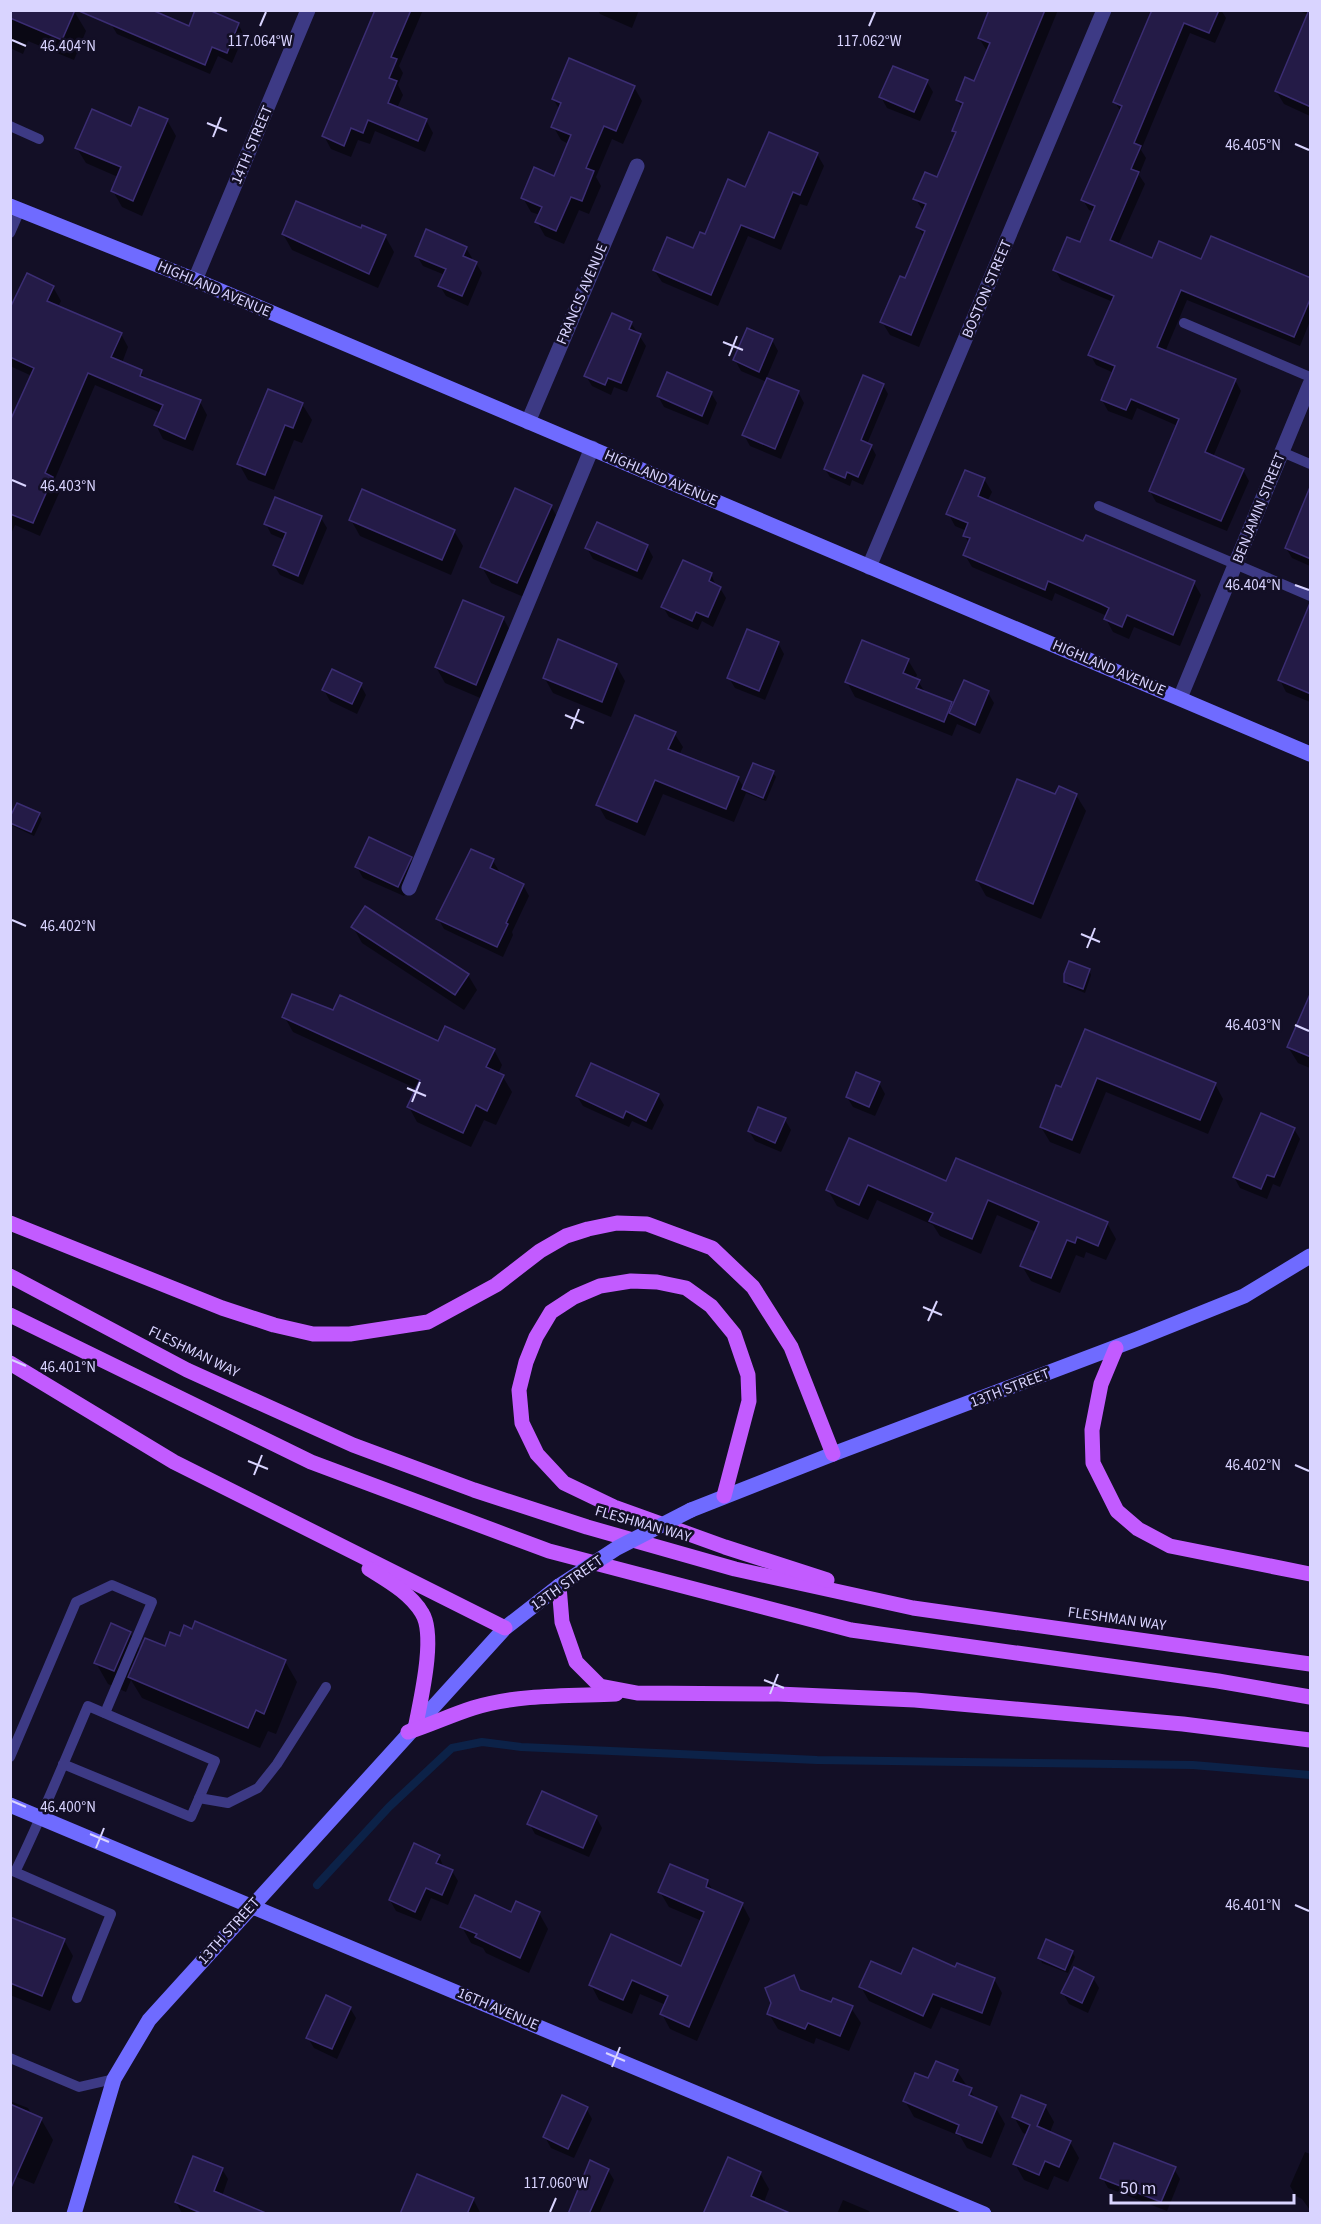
<svg xmlns="http://www.w3.org/2000/svg" width="1321" height="2224" viewBox="0 0 1321 2224" font-family="'Source Sans 3',sans-serif">
<rect width="100%" height="100%" fill="#130f26"/>
<g fill="#0007">
<polygon points="10,10 74,11 86,31 74,60 28,41 23,54 10,48"/>
<polygon points="377,10 423,10 399,66 403,73 398,85 403,95 397,108 426,120 433,133 425,152 375,131 370,144 358,140 351,157 331,149 324,136"/>
<polygon points="598,10 639,10 632,28 600,14"/>
<polygon points="1006,10 1058,10 919,347 890,335 882,322 906,280 924,237 918,227 924,212 915,198 938,179 956,135 953,131 963,109 957,100 975,83 987,51 979,38"/>
<polygon points="1155,10 1221,10 1226,18 1215,43 1190,33 1141,150 1146,158 1139,175 1145,184 1118,245 1153,260 1202,261 1310,280 1310,321 1300,346 1187,300 1165,352 1235,380 1241,391 1213,457 1243,470 1249,481 1227,531 1156,502 1150,491 1178,426 1137,408 1132,420 1108,411 1102,400 1114,373 1096,365 1090,354 1113,302 1061,280 1055,270 1081,244 1094,212 1089,210 1083,200 1121,112 1115,102"/>
<polygon points="1297,10 1310,10 1310,116 1284,104 1276,91 1308,15"/>
<polygon points="111,24 190,28 238,24 244,35 232,63 218,56 210,74 117,34"/>
<polygon points="927,82 933,92 920,121 887,108 881,97"/>
<polygon points="634,87 642,101 623,144 612,139 596,177 601,186 589,214 579,210 564,244 545,236 537,222 540,215 531,212 523,198 555,178 569,144 561,140 553,126 560,110 553,99"/>
<polygon points="167,120 176,136 142,216 122,207 113,191 118,177 86,163 76,147 132,128"/>
<polygon points="817,154 824,166 807,206 800,204 781,250 748,236 718,306 662,282 654,270 694,250 706,236"/>
<polygon points="283,234 385,236 394,252 378,288 292,250"/>
<polygon points="466,248 472,258 471,261 476,263 482,273 468,306 446,296 440,286 445,275 423,266 417,256"/>
<polygon points="53,287 61,301 58,307 121,334 128,347 122,363 141,372 146,380 200,402 207,415 193,451 163,439 156,425 161,413 95,385 54,481 60,491 40,536 15,525 10,536 10,425 32,376 10,366 10,311"/>
<polygon points="631,323 646,346 627,392 614,387 611,395 592,386 586,376"/>
<polygon points="772,340 778,351 766,379 798,392 804,403 781,459 750,446 744,435 767,382 741,371 735,360"/>
<polygon points="883,385 888,394 867,444 871,446 876,455 863,485 852,480 850,486 830,477 825,469"/>
<polygon points="711,393 717,403 708,425 664,407 658,396"/>
<polygon points="302,404 312,420 302,443 294,440 274,490 248,480 239,464"/>
<polygon points="984,479 992,492 987,502 1084,543 1194,583 1201,595 1180,646 1134,627 1129,639 1113,632 1106,619 1107,616 1055,593 1052,601 972,567 965,555 969,543 965,536 967,531 955,526 948,513"/>
<polygon points="1310,499 1310,566 1292,558 1286,548"/>
<polygon points="551,506 560,522 526,598 491,583 482,567"/>
<polygon points="321,518 327,528 303,585 280,575 274,565 285,540 271,534 266,524"/>
<polygon points="351,520 454,531 463,546 451,575 360,536"/>
<polygon points="647,546 653,557 642,580 593,559 587,548"/>
<polygon points="711,574 716,586 720,588 726,598 713,627 702,621 698,630 669,617 663,607"/>
<polygon points="503,618 512,634 485,700 445,683 436,667"/>
<polygon points="1310,632 1310,702 1286,692 1280,680"/>
<polygon points="778,643 784,654 765,700 735,688 729,678"/>
<polygon points="908,660 917,675 915,680 918,681 926,694 951,704 953,708 988,693 994,703 980,734 957,724 952,736 855,697 847,682"/>
<polygon points="616,665 625,681 611,717 553,693 544,677"/>
<polygon points="360,684 366,695 357,714 330,701 324,690"/>
<polygon points="674,733 683,747 679,755 738,778 744,788 773,773 776,777 766,801 746,793 734,822 663,794 645,836 606,819 598,805"/>
<polygon points="1076,795 1086,811 1041,919 986,896 977,880 1056,796"/>
<polygon points="39,814 42,819 34,836 13,826 10,823"/>
<polygon points="410,858 416,868 404,896 363,878 357,867"/>
<polygon points="493,861 499,871 498,874 523,885 529,896 512,932 513,935 503,957 444,929 438,918"/>
<polygon points="353,927 468,975 477,990 464,1010 362,943"/>
<polygon points="1089,970 1091,975 1085,993 1068,986 1066,981"/>
<polygon points="1310,1001 1310,1068 1298,1063 1288,1047"/>
<polygon points="334,1012 438,1043 494,1050 502,1065 498,1074 503,1077 512,1092 496,1125 484,1120 471,1147 417,1122 409,1107 417,1089 293,1032 284,1016"/>
<polygon points="1085,1031 1215,1084 1223,1099 1208,1134 1106,1092 1080,1154 1050,1142 1041,1127 1061,1089"/>
<polygon points="879,1083 885,1094 875,1116 853,1107 847,1097"/>
<polygon points="658,1095 664,1105 652,1130 632,1121 629,1127 583,1106 577,1096"/>
<polygon points="785,1120 791,1130 781,1152 755,1141 749,1131"/>
<polygon points="1294,1129 1300,1139 1280,1187 1273,1184 1267,1199 1240,1188 1234,1177"/>
<polygon points="850,1140 947,1183 1107,1223 1116,1239 1106,1260 1086,1252 1084,1258 1076,1255 1060,1293 1031,1281 1022,1266 1036,1232 997,1215 981,1254 940,1236 933,1225 877,1200 868,1220 837,1206 828,1190"/>
<polygon points="192,1631 285,1661 297,1682 276,1734 268,1731 260,1748 142,1698 131,1680 126,1692 108,1684 96,1663 130,1633 141,1652 166,1648"/>
<polygon points="596,1817 602,1828 589,1857 535,1834 529,1823"/>
<polygon points="439,1856 444,1868 452,1871 458,1881 448,1905 431,1898 421,1921 396,1911 390,1900"/>
<polygon points="707,1881 714,1892 742,1904 750,1919 697,2041 670,2029 662,2014 666,2005 640,1994 632,2014 599,2000 591,1985 682,1968 702,1921 669,1907 660,1892"/>
<polygon points="539,1913 548,1929 529,1973 486,1953 483,1948 471,1943 462,1927 512,1914"/>
<polygon points="10,1918 64,1940 73,1956 50,2011 10,1995"/>
<polygon points="1072,1952 1075,1957 1068,1973 1042,1963 1040,1958"/>
<polygon points="956,1969 994,1979 1002,1993 990,2026 941,2007 931,2029 869,2001 861,1987 902,1976"/>
<polygon points="793,1977 802,1992 832,2004 851,2008 861,2023 849,2051 816,2038 814,2044 778,2029 769,2014"/>
<polygon points="1093,1978 1099,1988 1088,2013 1069,2004 1063,1993"/>
<polygon points="350,2008 356,2018 337,2059 314,2048 308,2038"/>
<polygon points="957,2071 977,2101 996,2108 1005,2124 991,2158 967,2148 960,2136 914,2117 905,2101 929,2080"/>
<polygon points="10,2101 28,2108 32,2115 41,2119 53,2140 34,2184 10,2174"/>
<polygon points="1045,2106 1054,2122 1050,2132 1070,2142 1079,2158 1068,2182 1054,2176 1048,2190 1024,2180 1015,2164 1028,2135 1023,2133 1014,2117"/>
<polygon points="586,2108 592,2119 574,2158 551,2148 545,2137"/>
<polygon points="1305,2152 1310,2154 1310,2210 1302,2199 1296,2196 1290,2186"/>
<polygon points="222,2169 228,2179 222,2196 243,2214 182,2213 176,2202"/>
<polygon points="1174,2169 1180,2179 1167,2211 1108,2188 1102,2177"/>
<polygon points="608,2170 614,2180 599,2214 569,2214"/>
<polygon points="760,2173 769,2189 762,2207 705,2214"/>
<polygon points="473,2199 481,2214 402,2214"/>
<polygon points="843,2200 869,2211 871,2214 837,2214"/>
</g>
<g fill="none" stroke-linecap="round" stroke-linejoin="round">
<polyline stroke="#0c2248" stroke-width="8" points="317,1885 389,1807 452,1748 482,1742 521,1747 817,1760 1193,1765 1310,1775"/>
</g>
<g fill="#241b47" stroke="#3b2d73" stroke-width="1.5">
<polygon points="10,10 75,10 62,40 10,18"/>
<polygon points="152,10 189,26 195,10 209,10 239,23 227,53 212,47 205,65 79,11"/>
<polygon points="375,10 411,10 391,57 397,59 389,78 397,81 388,103 427,119 418,141 368,120 363,133 351,128 344,146 322,136"/>
<polygon points="989,10 1045,10 911,335 880,322 900,276 905,278 925,231 916,227 926,204 913,199 925,172 937,177 956,132 952,131 963,103 956,100 965,77 974,81 990,43 978,38"/>
<polygon points="1152,10 1219,10 1209,33 1184,23 1134,143 1141,146 1131,169 1139,172 1110,240 1152,258 1159,241 1201,259 1211,236 1311,278 1311,297 1294,337 1181,290 1157,347 1236,379 1205,452 1244,469 1221,521 1149,491 1179,419 1131,399 1126,410 1101,400 1115,366 1088,355 1114,296 1053,270 1067,237 1080,242 1095,206 1081,200 1122,106 1113,102"/>
<polygon points="1309,10 1311,10 1311,107 1275,91"/>
<polygon points="569,58 635,86 616,131 604,126 586,168 594,171 582,201 571,197 556,231 535,222 542,207 521,198 534,167 554,176 571,135 551,127 561,103 552,99"/>
<polygon points="893,66 928,80 914,112 879,97"/>
<polygon points="139,107 168,119 133,201 111,191 121,167 75,148 92,109 131,126"/>
<polygon points="769,132 818,153 800,195 793,192 774,238 741,225 711,295 653,270 667,237 693,248 700,232 705,234 728,179 745,187"/>
<polygon points="296,201 361,228 362,225 386,235 369,274 282,234"/>
<polygon points="426,229 467,247 463,256 477,262 462,296 438,286 446,269 415,256"/>
<polygon points="27,273 54,286 47,301 122,333 111,357 142,370 140,376 201,400 185,439 154,425 163,405 88,373 45,473 53,477 33,523 10,514 10,421 34,368 10,357 10,308"/>
<polygon points="612,313 632,322 629,329 641,334 621,383 608,378 605,385 584,376"/>
<polygon points="747,328 773,339 759,372 733,360"/>
<polygon points="667,372 712,392 702,416 657,396"/>
<polygon points="863,375 884,384 861,440 872,445 858,477 847,472 845,478 824,469"/>
<polygon points="767,378 799,391 775,449 742,435"/>
<polygon points="268,389 303,403 293,428 285,425 265,475 237,464"/>
<polygon points="965,470 985,478 978,496 1083,541 1086,535 1195,581 1173,635 1127,615 1122,627 1104,619 1109,608 1101,604 1048,581 1045,590 963,555 970,538 963,536 968,523 946,514"/>
<polygon points="1310,487 1311,487 1311,559 1285,548"/>
<polygon points="515,488 552,505 517,583 480,567"/>
<polygon points="362,489 455,530 442,560 349,520"/>
<polygon points="275,497 322,516 298,576 273,565 286,533 264,524"/>
<polygon points="597,522 648,545 637,571 585,548"/>
<polygon points="683,560 712,573 709,581 721,587 708,617 696,612 692,621 661,607"/>
<polygon points="463,600 504,617 476,685 435,667"/>
<polygon points="1310,603 1311,603 1311,694 1278,680"/>
<polygon points="747,629 779,642 759,691 727,678"/>
<polygon points="558,639 617,664 602,702 543,678"/>
<polygon points="862,640 909,659 903,673 920,680 916,688 952,702 944,722 845,682"/>
<polygon points="332,669 362,683 352,704 322,690"/>
<polygon points="964,680 989,691 975,725 949,713"/>
<polygon points="635,715 676,732 668,749 739,777 726,809 655,780 637,822 596,805"/>
<polygon points="753,763 774,771 763,798 742,789"/>
<polygon points="1017,779 1055,794 1059,786 1077,794 1033,904 976,880"/>
<polygon points="17,803 40,813 31,832 10,823 10,817"/>
<polygon points="369,837 412,857 398,887 355,867"/>
<polygon points="471,849 494,859 490,868 524,884 506,923 508,924 497,947 436,919"/>
<polygon points="365,906 469,974 455,995 351,927"/>
<polygon points="1069,961 1090,969 1083,989 1064,982 1064,974"/>
<polygon points="1311,992 1311,1057 1287,1047"/>
<polygon points="292,994 333,1010 340,995 438,1041 445,1026 495,1049 486,1067 504,1075 487,1111 476,1105 463,1133 407,1107 420,1080 282,1017"/>
<polygon points="1085,1029 1216,1083 1200,1120 1097,1078 1072,1140 1040,1127 1056,1085 1061,1087"/>
<polygon points="591,1063 659,1094 646,1121 626,1111 623,1118 576,1096"/>
<polygon points="856,1072 880,1082 869,1107 846,1097"/>
<polygon points="758,1107 786,1118 775,1143 748,1131"/>
<polygon points="1261,1113 1295,1128 1274,1177 1267,1175 1261,1189 1233,1177"/>
<polygon points="849,1138 946,1181 956,1158 1108,1222 1098,1246 1077,1237 1075,1243 1067,1240 1051,1278 1020,1266 1039,1222 988,1200 972,1239 929,1221 933,1213 868,1185 859,1205 826,1190"/>
<polygon points="195,1621 286,1660 264,1714 256,1710 248,1728 128,1677 145,1638 165,1646 170,1632 180,1636 184,1625 192,1629"/>
<polygon points="111,1623 131,1632 114,1671 94,1663"/>
<polygon points="542,1791 597,1816 583,1848 527,1824"/>
<polygon points="414,1843 440,1855 436,1863 453,1870 442,1895 426,1888 415,1912 389,1900"/>
<polygon points="670,1864 708,1880 706,1887 743,1903 689,2027 660,2014 668,1996 632,1980 623,2000 589,1985 611,1934 681,1966 704,1912 658,1892"/>
<polygon points="475,1895 511,1912 516,1901 540,1912 520,1958 475,1937 477,1934 460,1927"/>
<polygon points="10,1917 65,1939 42,1996 10,1983"/>
<polygon points="1046,1939 1073,1951 1065,1970 1038,1958"/>
<polygon points="913,1948 955,1967 957,1963 995,1978 982,2013 933,1994 923,2016 859,1987 871,1961 901,1974"/>
<polygon points="1074,1967 1094,1977 1082,2003 1061,1993"/>
<polygon points="794,1975 800,1990 831,2002 833,1998 853,2006 840,2036 808,2023 805,2029 767,2014 771,2003 765,1988"/>
<polygon points="326,1995 351,2007 332,2049 306,2038"/>
<polygon points="936,2061 958,2070 953,2081 972,2088 969,2095 997,2107 982,2143 956,2133 959,2125 903,2101 915,2073 928,2078"/>
<polygon points="562,2095 588,2107 568,2149 543,2137"/>
<polygon points="1021,2095 1046,2105 1037,2126 1071,2141 1059,2167 1045,2161 1039,2175 1013,2164 1030,2125 1012,2117"/>
<polygon points="10,2104 42,2118 10,2190"/>
<polygon points="1114,2143 1176,2167 1161,2202 1100,2178"/>
<polygon points="193,2156 223,2168 214,2191 268,2214 203,2214 175,2202"/>
<polygon points="728,2157 761,2172 751,2196 792,2214 703,2214"/>
<polygon points="590,2160 609,2169 589,2214 568,2214"/>
<polygon points="417,2174 474,2198 467,2214 400,2214"/>
</g>
<g fill="none" stroke-linecap="round" stroke-linejoin="round">
<g stroke="#3d3a85" stroke-width="10">
<polyline points="10,126 39,139"/>
<polyline points="10,233 20,210"/>
<polyline points="1184,323 1310,377"/>
<polyline points="1282,452 1310,464"/>
<polyline points="1099,506 1310,596"/>
<polyline points="10,1757 76,1602 112,1585 152,1602 105,1713"/>
<path d="M63,1764l128,53 24,-56 -127,-55c-24,56 -46,111 -73,166l96,42 -34,84"/>
<polyline points="199,1798 228,1803 258,1788 277,1764 326,1687"/>
<polyline points="10,2058 79,2087 114,2079"/>
</g>
<g stroke="#3d3a85" stroke-width="15">
<polyline points="195,280 308,10"/>
<polyline points="528,422 637,166"/>
<polyline points="869,567 1104,10"/>
<polyline points="1180,698 1310,384"/>
<polyline points="409,888 592,448"/>
</g>
<g stroke="#6f6bff" stroke-width="15">
<polyline points="10,206 195,280 1310,754"/>
<polyline points="691,1510 833,1454 1137,1339 1244,1296 1310,1256"/>
<polyline points="10,1805 984,2214"/>
<polyline points="74,2214 114,2079 149,2020 505,1628 559,1586"/>
</g>
<g stroke="#c25bff" stroke-width="15">
<polyline points="10,1223 222,1308 274,1325 313,1334 350,1334 428,1322 496,1285 540,1251 566,1236 588,1229 617,1223 647,1224 712,1248 753,1287 791,1347 833,1454"/>
<polyline points="10,1276 187,1370 353,1445 474,1490 587,1527 735,1569 913,1608 1310,1664"/>
<polyline points="10,1315 311,1462 549,1551 851,1630 1218,1681 1310,1697"/>
<polyline points="1116,1348 1101,1384 1092,1430 1093,1463 1117,1511 1138,1529 1170,1546 1310,1574"/>
<polyline points="10,1363 174,1462 505,1628"/>
<polyline points="724,1496 749,1401 748,1375 734,1334 711,1306 686,1288 657,1282 631,1281 600,1286 574,1297 551,1312 536,1337 526,1362 519,1390 522,1423 537,1454 564,1483 614,1507 725,1547 827,1580"/>
<path d="M369,1569c19,12 41,24 53,44 14,22 -1,85 -6,111"/>
<polyline points="559,1586 562,1622 576,1662 600,1686 637,1693 778,1694 915,1700 1183,1724 1310,1740"/>
<path d="M408,1732c22,-7 43,-17 65,-24 46,-14 95,-12 143,-14"/>
</g>
<polyline stroke="#6f6bff" stroke-width="15" points="559,1586 617,1548 691,1510"/>
</g>
<path fill="none" stroke="#d9d4ff" stroke-width="2" d="M260,26l6,-14M869,26l6,-14M12,40l14,6M207,123l20,8M213,137l8,-20M1295,144l14,6M723,342l20,8M729,356l8,-20M12,480l14,6M1295,585l14,5M565,715l19,8M571,729l8,-20M12,920l14,6M1081,934l19,8M1087,948l8,-20M1295,1025l14,6M407,1088l19,8M412,1102l8,-20M923,1307l19,8M928,1321l9,-20M12,1360l14,6M248,1461l20,8M1295,1465l14,6M254,1475l8,-20M764,1680l20,8M770,1694l8,-20M12,1801l14,6M90,1834l19,8M96,1848l8,-20M1295,1905l14,6M606,2053l19,8M612,2067l8,-20M550,2212l6,-14"/>
<g text-anchor="middle" dominant-baseline="central" stroke-width="5" stroke-linejoin="round" paint-order="stroke">
<g font-size="15" fill="#d9d4ff" stroke="#130f26">
<text transform="translate(252 145) rotate(-67)">14TH STREET</text>
<text transform="translate(214 289) rotate(23)">HIGHLAND AVENUE</text>
<text transform="translate(987 289) rotate(-67)">BOSTON STREET</text>
<text transform="translate(582 294) rotate(-67)">FRANCIS AVENUE</text>
<text transform="translate(661 478) rotate(23)">HIGHLAND AVENUE</text>
<text transform="translate(1259 508) rotate(-68)">BENJAMIN STREET</text>
<text transform="translate(1109 668) rotate(23)">HIGHLAND AVENUE</text>
<text transform="translate(194 1352) rotate(26)">FLESHMAN WAY</text>
<text transform="translate(1010 1388) rotate(-21)">13TH STREET</text>
<text transform="translate(643 1524) rotate(16)">FLESHMAN WAY</text>
<text transform="translate(567 1583) rotate(-35)">13TH STREET</text>
<text transform="translate(1117 1619) rotate(8)">FLESHMAN WAY</text>
<text transform="translate(229 1931) rotate(-48)">13TH STREET</text>
<text transform="translate(498 2009) rotate(23)">16TH AVENUE</text>
</g>
</g>
<g font-size="15" text-anchor="middle" fill="#d9d4ff" stroke="#130f26" stroke-width="5" stroke-linejoin="round" paint-order="stroke">
<text x="260" y="46">117.064°W</text>
<text x="869" y="46">117.062°W</text>
<text x="68" y="51">46.404°N</text>
<text x="1253" y="150">46.405°N</text>
<text x="68" y="491">46.403°N</text>
<text x="1253" y="590">46.404°N</text>
<text x="68" y="931">46.402°N</text>
<text x="1253" y="1030">46.403°N</text>
<text x="68" y="1372">46.401°N</text>
<text x="1253" y="1470">46.402°N</text>
<text x="68" y="1812">46.400°N</text>
<text x="1253" y="1910">46.401°N</text>
<text x="556" y="2188">117.060°W</text>
</g>
<rect width="1321" height="2224" fill="none" stroke="#d9d4ff" stroke-width="24"/>
<path d="M1111 2194v9h183v-9" fill="none" stroke="#d9d4ff" stroke-width="3"/>
<text x="1120" y="2194" font-size="18" fill="#d9d4ff" stroke="#130f26" stroke-width="4.5" paint-order="stroke">50 m</text>
</svg>
